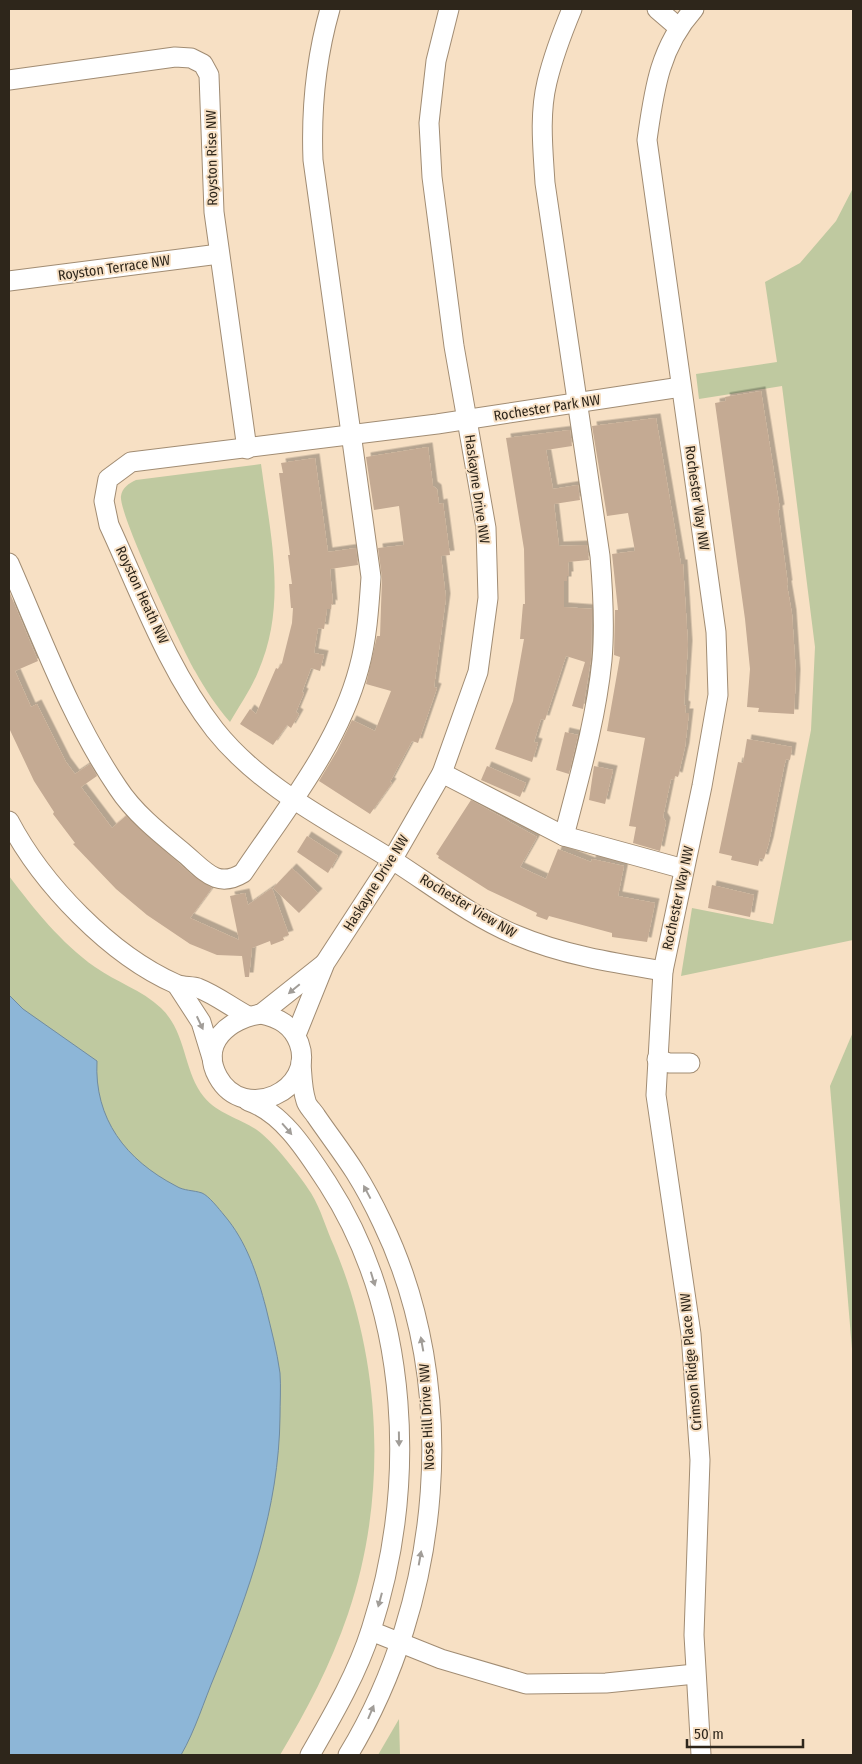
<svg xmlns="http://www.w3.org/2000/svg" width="862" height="1764" viewBox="0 0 862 1764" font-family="'Fira Sans Condensed',sans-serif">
<defs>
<filter id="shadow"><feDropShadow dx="4.5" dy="-4.5" stdDeviation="0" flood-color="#0004"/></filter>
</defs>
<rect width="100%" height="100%" fill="#f7e0c4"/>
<g fill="#bfc9a0">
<polygon points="853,188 853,940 681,976 692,908 773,924 811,730 815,647 782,386 699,399 696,374 777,362 765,282 800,263 836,221"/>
<path d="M261,464c9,70 27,140 -3,208 -7,17 -18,33 -28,50 -14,-16 -25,-33 -35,-51 -12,-21 -77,-158 -74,-175 1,-8 8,-13 15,-16z"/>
<path d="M9,876c25,33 52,67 86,91 21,15 47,23 66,41 26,25 22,63 43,89 14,17 35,21 53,33 15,10 44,47 54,63 10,16 15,36 23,53 48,114 54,251 14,368 -17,50 -41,96 -68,141h-271z"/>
<polygon points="853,1032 853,1361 830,1086"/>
<polygon points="399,1719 400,1755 378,1755"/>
</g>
<path fill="#8db6d7" stroke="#708b9f" d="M9,995l14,14 74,52c-3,58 29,99 79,125 8,5 17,4 26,7 7,3 17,16 22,22 23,27 33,59 42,93 5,21 11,43 14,65 1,14 0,30 0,44 -1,91 -31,175 -65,258 -11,26 -20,56 -34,80h-172z"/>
<g fill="#c4aa93" filter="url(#shadow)">
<polygon points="761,391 780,509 778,510 788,585 787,585 792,614 796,674 794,714 758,712 759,708 747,707 750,669 745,619 715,403 726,401 725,397"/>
<polygon points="656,418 681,564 683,564 688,645 684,705 686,706 685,713 689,713 685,747 678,777 675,776 674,780 671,779 663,817 666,822 660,851 633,843 636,827 629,826 645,738 607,731 620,657 614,655 615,610 618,610 612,554 635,551 628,513 607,516 592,426"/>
<polygon points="570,430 572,446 546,450 553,489 578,485 580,500 554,504 559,546 587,545 589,560 568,562 569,576 567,576 567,581 564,581 564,607 592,609 591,659 583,709 572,706 585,662 566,656 545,720 541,719 534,742 538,743 532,762 495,749 513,701 524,639 520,639 523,604 525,604 524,549 506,438"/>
<polygon points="428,447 433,486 437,489 439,504 443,503 450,555 441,556 446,598 434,687 437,688 418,743 412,741 390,782 392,783 370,814 319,781 337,751 352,720 375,731 391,691 366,684 377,636 380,636 382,578 378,548 404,545 399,506 374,510 366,457"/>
<polygon points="315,458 328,552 356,548 358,565 330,569 333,605 331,604 331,609 327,609 324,629 318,628 314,653 324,655 320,671 311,668 302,692 304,693 296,712 299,714 291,728 287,725 273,745 240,724 250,709 256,714 276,668 278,669 282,663 292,623 293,608 291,608 289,584 292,584 288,555 290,555 279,473 283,473 281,463"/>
<polygon points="9,591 38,661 15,671 31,707 37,704 66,762 75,774 90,764 97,776 81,787 112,828 126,816 192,875 212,888 190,918 239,940 230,896 245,893 248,905 272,888 289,935 283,937 284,940 271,945 270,941 252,948 249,977 245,977 242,956 217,955 190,944 147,915 116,889 73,844 75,843 53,814 54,812 34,781 9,728"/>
<polygon points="565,732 578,735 569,774 556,770"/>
<polygon points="747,739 792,747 790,760 786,759 784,767 769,842 764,859 760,858 758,866 731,860 732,856 719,853 738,762 743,763"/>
<polygon points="487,766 526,783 520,797 481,780"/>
<polygon points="594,766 613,770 605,804 589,800"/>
<polygon points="471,800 537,837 520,867 546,879 558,849 591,862 592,859 624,866 618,896 655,903 647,942 612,937 612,933 549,916 547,920 536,916 537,913 488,890 438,858 439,856 436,854"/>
<polygon points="307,836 338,856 328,873 297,852"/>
<polygon points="292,868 318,893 299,913 273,888"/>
<polygon points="712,885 754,895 750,917 708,908"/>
</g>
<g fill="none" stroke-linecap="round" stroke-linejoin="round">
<g stroke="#a18c73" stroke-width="21">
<g id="minor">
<polyline points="657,9 678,27"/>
<path d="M694,9c-35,39 -40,82 -47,131l69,492 2,63 -16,91 -39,185 -7,124 35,239 9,126 -6,175 7,120"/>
<polyline points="9,80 175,57 191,58 203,64 209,75 214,212 247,449"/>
<polyline points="9,281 219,254"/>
<path d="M9,563c33,75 62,156 109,225 17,26 44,47 67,66 20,17 32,35 58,19 43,-64 96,-129 116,-205 8,-29 10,-61 12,-91l-58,-417c-2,-51 3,-102 17,-151"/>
<polyline points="442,773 564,836 684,869"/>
<path d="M9,821c33,63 101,134 167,163 6,3 15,2 22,4 18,7 33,19 50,28"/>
<path d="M564,836c15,-58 32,-116 38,-176 3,-35 1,-69 -2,-104l-55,-373c-2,-33 -6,-68 2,-101 6,-25 15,-49 25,-73"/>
<path d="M663,971c-49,-8 -100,-16 -147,-36 -43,-18 -83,-49 -122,-74 -62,-39 -133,-73 -179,-131 -47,-60 -74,-136 -106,-205l-5,-24 4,-22 23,-17 306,-38 244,-37"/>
<polyline points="177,985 201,1022 212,1058"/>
<path d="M261,1014c18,4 31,11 38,29 17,47 -55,81 -81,34 -19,-34 12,-59 43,-63z"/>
<polyline points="261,1014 324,964"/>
<polyline points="296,1035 325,963 392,860 442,773 478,672 488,598 486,528 454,346 432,177 429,123 436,61 449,9"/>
<polyline points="657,1059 669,1063 690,1063"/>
<path d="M301,1063c1,12 1,26 5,38 1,5 7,10 10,15 13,19 27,37 39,56 10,16 19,33 27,50 80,165 60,378 -34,533"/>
<path d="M248,1101c36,12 60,53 80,83 83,129 89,303 43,446 -14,44 -38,85 -61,125"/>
<polyline points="371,1631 441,1659 526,1684 606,1683 695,1674"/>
</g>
</g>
<use href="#minor" stroke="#fff" stroke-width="19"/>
</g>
<defs><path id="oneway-solid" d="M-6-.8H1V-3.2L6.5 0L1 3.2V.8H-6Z" transform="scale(1.25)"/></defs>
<g fill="#a19d98">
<use href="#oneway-solid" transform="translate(294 989) rotate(140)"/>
<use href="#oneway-solid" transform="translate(200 1023) rotate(65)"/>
<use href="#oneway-solid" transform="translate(287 1129) rotate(49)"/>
<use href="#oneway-solid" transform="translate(367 1192) rotate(-118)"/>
<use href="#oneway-solid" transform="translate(373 1279) rotate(73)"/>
<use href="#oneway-solid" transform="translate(422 1344) rotate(-100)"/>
<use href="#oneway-solid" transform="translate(399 1439) rotate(89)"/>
<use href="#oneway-solid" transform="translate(420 1558) rotate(-80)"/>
<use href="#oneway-solid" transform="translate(380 1600) rotate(105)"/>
<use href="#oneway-solid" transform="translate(371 1712) rotate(-67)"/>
</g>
<g text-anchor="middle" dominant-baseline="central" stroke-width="4" stroke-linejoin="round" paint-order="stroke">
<g font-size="14" fill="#2e261b" stroke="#f7e0c4">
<text transform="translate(212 158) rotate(-91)">Royston Rise NW</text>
<text transform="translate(114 268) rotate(-8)">Royston Terrace NW</text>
<text transform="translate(547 408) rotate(-9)">Rochester Park NW</text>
<text transform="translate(477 489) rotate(82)">Haskayne Drive NW</text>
<text transform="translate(697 498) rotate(82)">Rochester Way NW</text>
<text transform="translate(142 595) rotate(65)">Royston Heath NW</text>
<text transform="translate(376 883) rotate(-58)">Haskayne Drive NW</text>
<text transform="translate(678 898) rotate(-78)">Rochester Way NW</text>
<text transform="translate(468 906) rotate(31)">Rochester View NW</text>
<text transform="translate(691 1362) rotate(-95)">Crimson Ridge Place NW</text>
<text transform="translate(427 1417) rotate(-93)">Nose Hill Drive NW</text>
</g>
</g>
<rect width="862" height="1764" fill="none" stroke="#2e261b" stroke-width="20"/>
<path d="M687 1739v8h116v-8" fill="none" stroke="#2e261b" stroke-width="2.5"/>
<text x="694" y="1739" font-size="15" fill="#2e261b" stroke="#f7e0c4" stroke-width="4" paint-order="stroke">50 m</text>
</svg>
